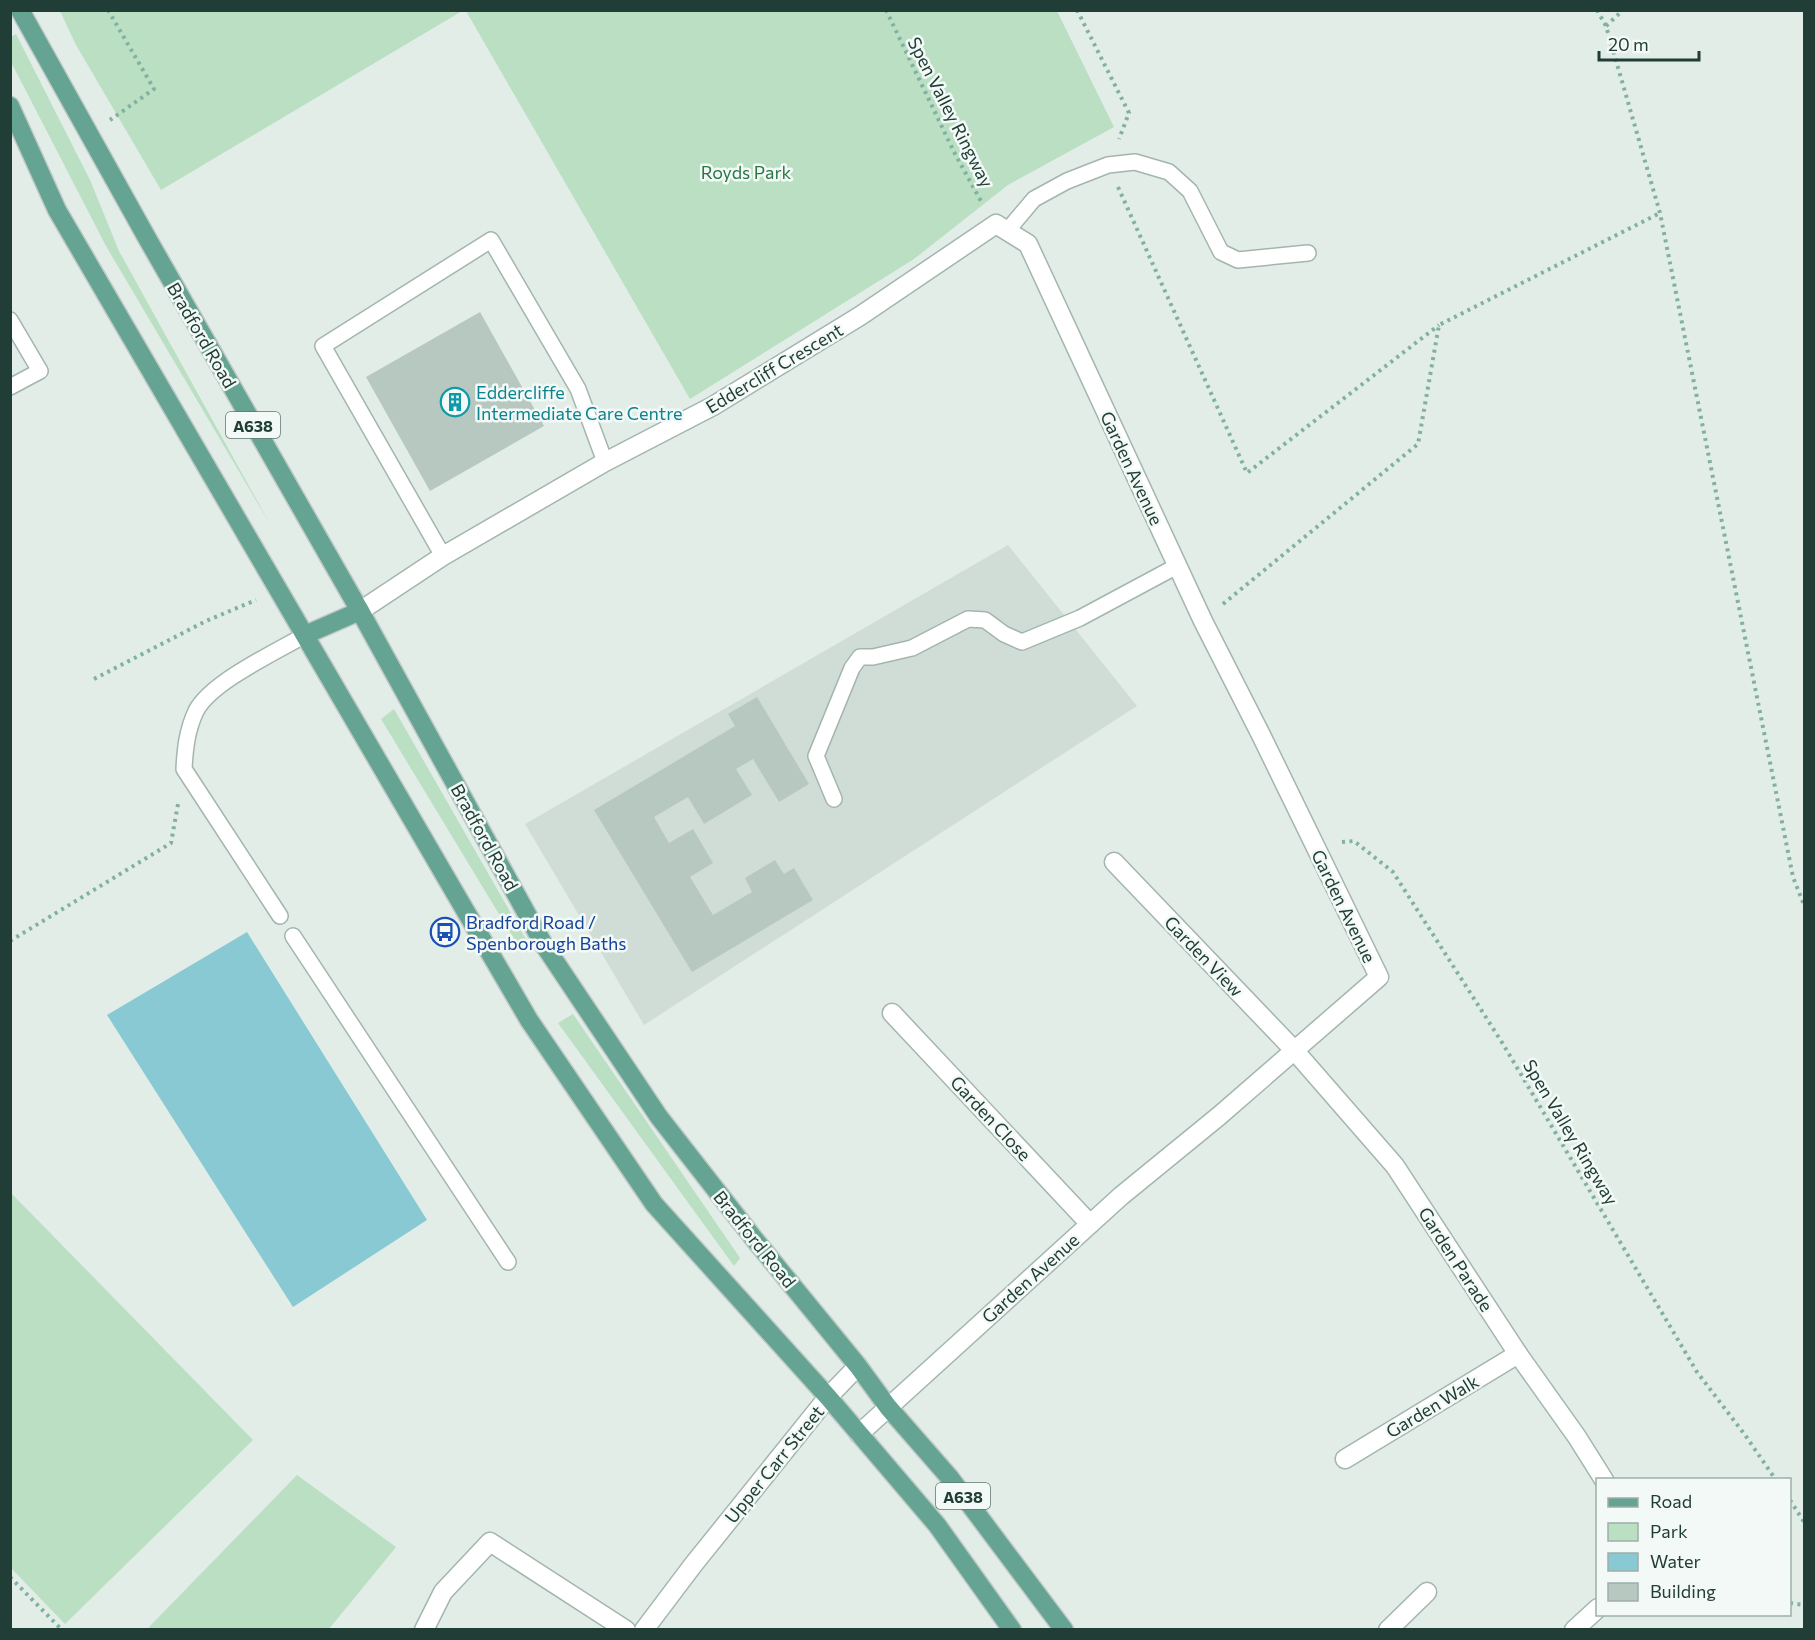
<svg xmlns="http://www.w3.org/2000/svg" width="1815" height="1640" viewBox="0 0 1815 1640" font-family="Commissioner,sans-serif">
<rect width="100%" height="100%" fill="#e2ede8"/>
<polygon fill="#d0ddd7" points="1008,545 1137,706 644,1025 525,824"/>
<g fill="#badfc3">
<polygon points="60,11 462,11 161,190 76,45"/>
<polygon points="466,11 1057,11 1114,127 1008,185 914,259 690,399"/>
<polygon points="16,34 90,180 119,251 270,524 106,246 11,62 11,37"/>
<polygon points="394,709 528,943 519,947 381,719"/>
<polygon points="573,1014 740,1258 734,1266 558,1023"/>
<polygon points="11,1193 253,1440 65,1624 11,1568"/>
<polygon points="297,1475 396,1547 329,1629 152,1630 149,1627"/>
</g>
<polygon fill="#89c9d3" points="247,932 427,1220 293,1307 107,1015"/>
<g fill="#b7c8c1">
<polygon points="480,312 544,426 430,491 366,377"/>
<polygon points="757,697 809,784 779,802 753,759 736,769 752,795 704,824 688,797 654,817 669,843 693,829 713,863 690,877 713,915 752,892 745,878 775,860 784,874 794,868 813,900 692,972 594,810 735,726 728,714"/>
</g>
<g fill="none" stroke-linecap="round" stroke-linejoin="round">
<g stroke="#a4b5af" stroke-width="18">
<g id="lane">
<polyline points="1007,231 1034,199 1067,181 1108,165 1135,162 1169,172 1190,191 1221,252 1238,260 1308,253"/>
<polyline points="10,320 40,371 10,387"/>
<polyline points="443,556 323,346 491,240 578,389 605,462"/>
<polyline points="834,799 816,756 852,668 860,657 873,657 912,648 968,619 985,620 1004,634 1022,642 1080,618 1177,566"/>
<path d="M280,916l-96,-147c1,-20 3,-39 12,-58 15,-29 80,-59 109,-76"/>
<polyline points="293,936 508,1262"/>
</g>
</g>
<g stroke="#a4b5af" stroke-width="21">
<g id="street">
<polyline points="360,611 443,556 605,462 713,406 860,316 996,224 1028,244 1203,621 1261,735 1379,977 1219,1116 1121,1196 859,1434"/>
<polyline points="1114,862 1294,1050 1395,1166 1518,1354 1577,1437 1604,1480"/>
<polyline points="892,1013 1090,1224"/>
<polyline points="1345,1459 1518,1354"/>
<polyline points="424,1630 443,1592 490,1542 626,1630"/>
<polyline points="644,1630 693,1565 828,1397 858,1366"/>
<polyline points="1388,1630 1427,1592"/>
<polyline points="1574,1630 1598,1608"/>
</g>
</g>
<g stroke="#c1c9c7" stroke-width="21">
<g id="primary">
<polyline points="20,10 147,238 360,611 544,945 659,1117 755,1240 858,1366 888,1407 950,1478 1064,1630"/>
<polyline points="10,106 57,210 529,1020 654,1204 828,1397 937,1525 1012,1630"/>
<polyline points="305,635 360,611"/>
</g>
</g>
<g stroke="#82b1a1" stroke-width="4" stroke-dasharray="3 4.5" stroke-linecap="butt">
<polyline points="108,10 154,89 110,120"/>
<polyline points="886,10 954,152 982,203"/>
<polyline points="1077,10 1129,113 1119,139"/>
<polyline points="1597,10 1606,26 1660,213 1793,877 1804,905"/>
<polyline points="1606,26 1623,10"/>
<polyline points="1118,187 1247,473 1439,325"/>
<polyline points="1223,604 1418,444 1439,325 1660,213"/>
<polyline points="94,679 206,621 256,600"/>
<polyline points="1342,842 1354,841 1393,872 1503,1044 1697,1372 1745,1435 1776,1480"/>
<polyline points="10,941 171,843 178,804"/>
<polyline points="1790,1500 1804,1522"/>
<polyline points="10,1577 62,1630"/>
<polyline points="1790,1603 1804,1605"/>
</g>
<use href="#lane" stroke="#fff" stroke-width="15"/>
<use href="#street" stroke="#fff" stroke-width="18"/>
<use href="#primary" stroke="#65a492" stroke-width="18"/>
</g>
<defs>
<g id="building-ring" transform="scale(1.5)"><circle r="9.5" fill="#f3f9f6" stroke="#0f9aa8" stroke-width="1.5"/><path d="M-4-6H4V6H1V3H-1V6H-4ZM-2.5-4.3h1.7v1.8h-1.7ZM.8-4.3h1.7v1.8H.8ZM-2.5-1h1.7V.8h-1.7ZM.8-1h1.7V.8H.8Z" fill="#0f9aa8"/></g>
<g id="bus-ring" transform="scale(1.5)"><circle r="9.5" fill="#f3f9f6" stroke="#1a4fb4" stroke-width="1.5"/><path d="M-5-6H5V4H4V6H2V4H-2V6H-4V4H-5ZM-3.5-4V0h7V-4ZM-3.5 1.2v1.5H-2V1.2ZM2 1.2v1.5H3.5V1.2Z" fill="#1a4fb4"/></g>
</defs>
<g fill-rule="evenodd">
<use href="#building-ring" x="455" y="402"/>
<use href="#bus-ring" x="445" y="932"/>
</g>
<g text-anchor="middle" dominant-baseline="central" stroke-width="5" stroke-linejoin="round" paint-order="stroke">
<g fill="#f3f9f6" stroke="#607670" stroke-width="1.5">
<rect x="226" y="412" width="54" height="26" rx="4.5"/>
<rect x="936" y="1483" width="54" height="26" rx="4.5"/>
</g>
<g font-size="16" font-weight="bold" fill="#213e36">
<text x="253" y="425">A638</text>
<text x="963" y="1496">A638</text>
</g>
<g font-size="18" fill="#213e36" stroke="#f3f9f6">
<text transform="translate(951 112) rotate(63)">Spen Valley Ringway</text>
<text transform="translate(202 335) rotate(60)">Bradford Road</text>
<text transform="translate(774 368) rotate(-31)">Eddercliff Crescent</text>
<text transform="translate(1132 468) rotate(65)">Garden Avenue</text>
<text transform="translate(485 837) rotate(61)">Bradford Road</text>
<text transform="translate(1344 906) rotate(64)">Garden Avenue</text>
<text transform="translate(1204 956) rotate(46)">Garden View</text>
<text transform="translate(991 1118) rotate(47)">Garden Close</text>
<text transform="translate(1571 1132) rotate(59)">Spen Valley Ringway</text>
<text transform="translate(755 1239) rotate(51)">Bradford Road</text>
<text transform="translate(1456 1259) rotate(57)">Garden Parade</text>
<text transform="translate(1030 1278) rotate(-42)">Garden Avenue</text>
<text transform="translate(1432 1406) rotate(-31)">Garden Walk</text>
<text transform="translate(774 1464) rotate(-51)">Upper Carr Street</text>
</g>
<g font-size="18" fill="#2a7746" stroke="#f3f9f6">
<text x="746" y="172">Royds Park</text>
</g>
<g font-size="18" fill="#0d838f" stroke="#f3f9f6" text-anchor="start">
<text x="476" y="392">Eddercliffe<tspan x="476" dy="21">Intermediate Care Centre</tspan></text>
</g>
<g font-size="18" fill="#164399" stroke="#f3f9f6" text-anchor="start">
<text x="466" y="922">Bradford Road /<tspan x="466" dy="21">Spenborough Baths</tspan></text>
</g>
</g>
<rect width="1815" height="1640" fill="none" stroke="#213e36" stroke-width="24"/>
<rect x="1596" y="1478" width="195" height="138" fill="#f3f9f6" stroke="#9faea9" stroke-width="1.5"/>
<rect x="1608" y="1498" width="30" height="9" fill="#65a492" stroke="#9faea9" stroke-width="1.5"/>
<text x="1650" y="1508" font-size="18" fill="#213e36">Road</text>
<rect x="1608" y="1523" width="30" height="18" fill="#badfc3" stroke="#9faea9" stroke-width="1.5"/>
<text x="1650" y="1538" font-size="18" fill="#213e36">Park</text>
<rect x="1608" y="1553" width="30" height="18" fill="#89c9d3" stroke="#9faea9" stroke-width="1.5"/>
<text x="1650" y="1568" font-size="18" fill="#213e36">Water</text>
<rect x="1608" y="1583" width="30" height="18" fill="#b7c8c1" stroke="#9faea9" stroke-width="1.5"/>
<text x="1650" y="1598" font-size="18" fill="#213e36">Building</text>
<path d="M1599 51v9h100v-9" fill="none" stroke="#213e36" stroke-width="3"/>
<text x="1608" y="51" font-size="18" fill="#213e36" stroke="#f3f9f6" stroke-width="4.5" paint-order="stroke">20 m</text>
</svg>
